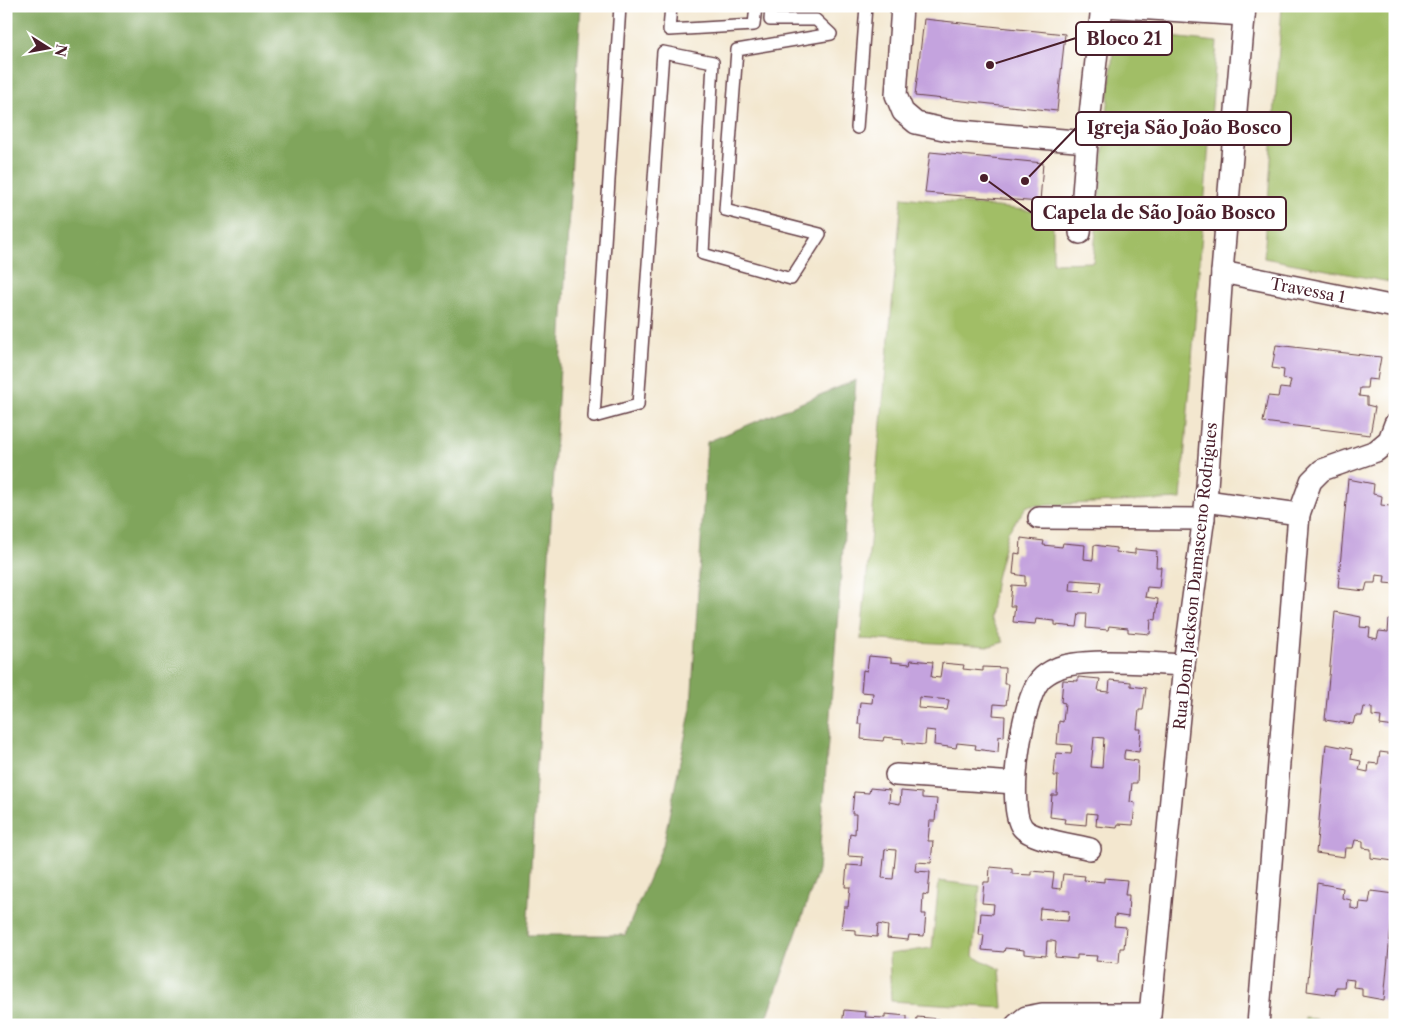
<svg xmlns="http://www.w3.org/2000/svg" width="1401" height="1031" viewBox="0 0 1401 1031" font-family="'Libre Caslon Text',serif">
<rect width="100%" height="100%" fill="#fff"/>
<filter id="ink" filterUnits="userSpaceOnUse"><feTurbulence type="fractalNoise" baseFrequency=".02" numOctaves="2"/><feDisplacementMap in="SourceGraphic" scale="10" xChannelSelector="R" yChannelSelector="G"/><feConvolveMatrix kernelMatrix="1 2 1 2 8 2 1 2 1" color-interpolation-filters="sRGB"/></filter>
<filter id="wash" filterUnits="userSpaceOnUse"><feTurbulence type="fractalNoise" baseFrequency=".0096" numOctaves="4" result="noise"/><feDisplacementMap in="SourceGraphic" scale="20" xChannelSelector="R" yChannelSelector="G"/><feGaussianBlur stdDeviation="1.12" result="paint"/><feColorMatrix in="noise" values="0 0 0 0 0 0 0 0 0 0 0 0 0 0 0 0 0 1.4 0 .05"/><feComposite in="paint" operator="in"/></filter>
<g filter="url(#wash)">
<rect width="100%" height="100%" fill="#f3e7cf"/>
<g fill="#a1be66" stroke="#766e48">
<polygon points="1282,6 1395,6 1395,283 1264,258"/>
<polygon points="1115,31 1217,42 1181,499 1027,506 1008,532 996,578 990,618 1004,642 990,646 861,639 902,197 1053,213 1053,263 1093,262"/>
<polygon points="939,881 980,886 973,956 1000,969 1003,1008 891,1001 889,954 932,948"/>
<polygon points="1305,1018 1348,1023 1348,1025 1305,1025"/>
</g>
<polygon fill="#80a55b" stroke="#656243" points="6,6 581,6 527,935 625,935 663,845 691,708 707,442 856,380 818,871 767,1018 763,1025 6,1025"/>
<g id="blocks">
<g fill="#c4a3de" fill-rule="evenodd">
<polygon points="924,19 1065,34 1057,111 915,96"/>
<polygon points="930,152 1043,163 1040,202 925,193"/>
<polygon points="1276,345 1381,357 1377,380 1368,379 1367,388 1360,388 1359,396 1367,397 1367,405 1375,407 1370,435 1263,422 1268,396 1278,397 1280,388 1289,389 1291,380 1283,379 1284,370 1272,368"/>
<polygon points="1348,479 1374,484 1373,494 1382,496 1381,505 1390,506 1391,498 1395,498 1395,584 1384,583 1385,576 1376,575 1375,583 1367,583 1365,591 1338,588"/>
<path d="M1021,538l23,3 -1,4 19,2 1,-4 22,2 -1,14 9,1 1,-15 22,3v4l19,2v-5l22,2 -1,16h5l-2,21 -12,-1 -2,10 13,2 -2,21 -5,-1 -1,15 -22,-2v-4l-19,-2 -1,4 -22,-2 1,-15h-8l-2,14 -22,-2v-4l-19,-2 -1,5 -22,-2 2,-16h-5l2,-21 13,1v-10l-12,-2 2,-21 5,1zM1071,580l30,2 -2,11 -29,-2z"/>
<polygon points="1335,612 1361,617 1360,627 1370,628 1369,637 1377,639 1379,631 1388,632 1389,620 1395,620 1395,727 1380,725 1381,717 1372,716 1372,708 1364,707 1362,716 1355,716 1353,724 1325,720"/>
<path d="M869,656l22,2v4l19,2 1,-4 22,2 -2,15 9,1 2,-15 22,2 -1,4 20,2v-4l22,1 -1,16h5l-3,21 -12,-1 -1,11 12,1 -1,21 -5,-1 -1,16 -23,-3 1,-4 -19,-2 -1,5 -22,-3 1,-14 -9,-1 -1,15 -22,-2v-4l-19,-2 -1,4 -22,-2 1,-15h-4l2,-22 12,1 1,-10 -12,-1 2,-22 4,1zM919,697l30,3 -2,10 -29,-2z"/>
<path d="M1078,677l22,2 -2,12 11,1 1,-12 21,2v4l15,2 -3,22h-4l-2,19h4l-2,23 -14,-2 -1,5v4l14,2 -1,22h-5l-2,19 5,1 -2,22 -15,-1 -1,4 -21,-2 1,-12 -10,-1 -1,12 -22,-2 1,-4 -15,-2 2,-22h5l1,-19h-4l2,-23 15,1 1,-9 -15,-1 2,-23 4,1 2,-19 -4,-1 2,-22 15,1zM1094,737l10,1 -2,30 -11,-1z"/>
<polygon points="1326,744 1352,749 1351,759 1361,761 1359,770 1368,772 1369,763 1378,764 1380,752 1395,754 1394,861 1371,858 1371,849 1363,848 1363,841 1355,840 1353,848 1345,848 1344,857 1316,853"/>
<path d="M870,788l20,2 -1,12 11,2 1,-13 21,2v5l15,1 -2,22h-5l-2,20h5l-2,22 -15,-1 -1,9 15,1 -2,23 -5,-1 -1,20h4l-2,22 -15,-1 -1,5 -21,-2 1,-12 -10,-2 -1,13 -21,-2v-5l-15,-1 3,-22h4l2,-20h-5l2,-22 15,1 1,-9 -15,-1 2,-23 5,1 1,-20h-4l2,-22 15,1zM885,849l11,1 -3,29 -11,-1z"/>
<path d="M990,867l22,2v5l19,1v-4l23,2 -2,15 9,1 2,-15 22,2 -1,4 20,2v-4l23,2 -2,15h4l-1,22 -13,-2 -1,11 12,1 -2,21h-4l-1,15 -23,-2 1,-5 -20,-1v4l-22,-2 1,-15 -4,-1h-5l-1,15 -22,-2v-4l-19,-2 -1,4 -22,-2 2,-15h-5l2,-22 12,1 1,-10 -12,-1 2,-21h5zM1040,908l29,3 -1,10 -29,-2z"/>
<polygon points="1317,883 1343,888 1342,898 1351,900 1351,908 1359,910 1360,902 1369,903 1371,891 1394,894 1384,1000 1362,996 1362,988 1353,987 1354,980 1345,979 1344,987 1336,987 1335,995 1307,991"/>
<polygon points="844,1010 866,1012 865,1017 885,1018 885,1014 907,1016 907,1025 842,1025"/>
<polygon points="917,1017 939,1019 938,1025 916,1025"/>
<polygon points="958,1021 983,1023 983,1025 957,1025"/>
</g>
</g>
</g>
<g filter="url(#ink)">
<use href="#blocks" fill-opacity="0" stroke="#633d44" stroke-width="1"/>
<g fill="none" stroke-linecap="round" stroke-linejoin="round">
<g stroke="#633d44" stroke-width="14">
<g id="lane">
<polyline points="620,6 594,417 638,405 663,52 713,62 703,254 791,279 820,234 725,210 737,50 831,34 816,20 770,20 771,6"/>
<polyline points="671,6 669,30 754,25 756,6"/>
<polyline points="857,128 866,6"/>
</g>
</g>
<g stroke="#633d44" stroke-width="24">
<g id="street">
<polyline points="902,6 896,95 903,112 916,123 948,130 1087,142"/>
<polyline points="1105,6 1244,15"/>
<polyline points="1080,233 1087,142 1102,6"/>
<polyline points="1222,272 1395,307"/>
<polyline points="1206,501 1299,514 1258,1025"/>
<polyline points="1299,514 1311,481 1322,470 1376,451 1389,440 1395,424"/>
<polyline points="1039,518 1204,519"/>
<polyline points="896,775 1015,783"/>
<path d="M1090,849c-15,-4 -60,-10 -68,-22 -16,-22 0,-127 18,-147 3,-4 11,-9 16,-11 24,-12 98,-5 128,-4"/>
<polyline points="1016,1025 1026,1017 1042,1014 1150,1014"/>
<polyline points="1149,1025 1184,665 1206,501 1222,272 1245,6"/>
</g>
</g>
<use href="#lane" stroke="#fff" stroke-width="11"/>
<use href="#street" stroke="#fff" stroke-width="21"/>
</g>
</g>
<g text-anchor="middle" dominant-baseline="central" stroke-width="4" stroke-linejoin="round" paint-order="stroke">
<g font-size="16" fill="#4a1f2b" stroke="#fff">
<text transform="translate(1308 290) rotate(11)">Travessa 1</text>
<text transform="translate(1195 576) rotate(-84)">Rua Dom Jackson Damasceno Rodrigues</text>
</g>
</g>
<path fill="none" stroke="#4a1f2b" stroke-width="2" d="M990 65L1076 38M1025 181L1076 128M984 178L1032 213"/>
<g fill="#4a1f2b" stroke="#fff" stroke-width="2">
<circle cx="990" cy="65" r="5"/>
<circle cx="1025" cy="181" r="5"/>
<circle cx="984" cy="178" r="5"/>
</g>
<g fill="#fff" stroke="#4a1f2b" stroke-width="2">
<rect x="1076" y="22" width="96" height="33" rx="5"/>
<rect x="1076" y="112" width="215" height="33" rx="5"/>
<rect x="1032" y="197" width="254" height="33" rx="5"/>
</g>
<g font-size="18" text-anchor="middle" font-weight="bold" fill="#4a1f2b">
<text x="1124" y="45">Bloco 21</text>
<text x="1184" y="134">Igreja São João Bosco</text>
<text x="1159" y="219">Capela de São João Bosco</text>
</g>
<rect width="1401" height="1031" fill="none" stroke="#fff" stroke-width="25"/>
<g transform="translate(48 48) rotate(101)" stroke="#ffffff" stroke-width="4" paint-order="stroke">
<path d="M0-4L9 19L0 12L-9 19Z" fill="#4a1f2b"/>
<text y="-8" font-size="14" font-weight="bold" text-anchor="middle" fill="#4a1f2b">N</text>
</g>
</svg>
